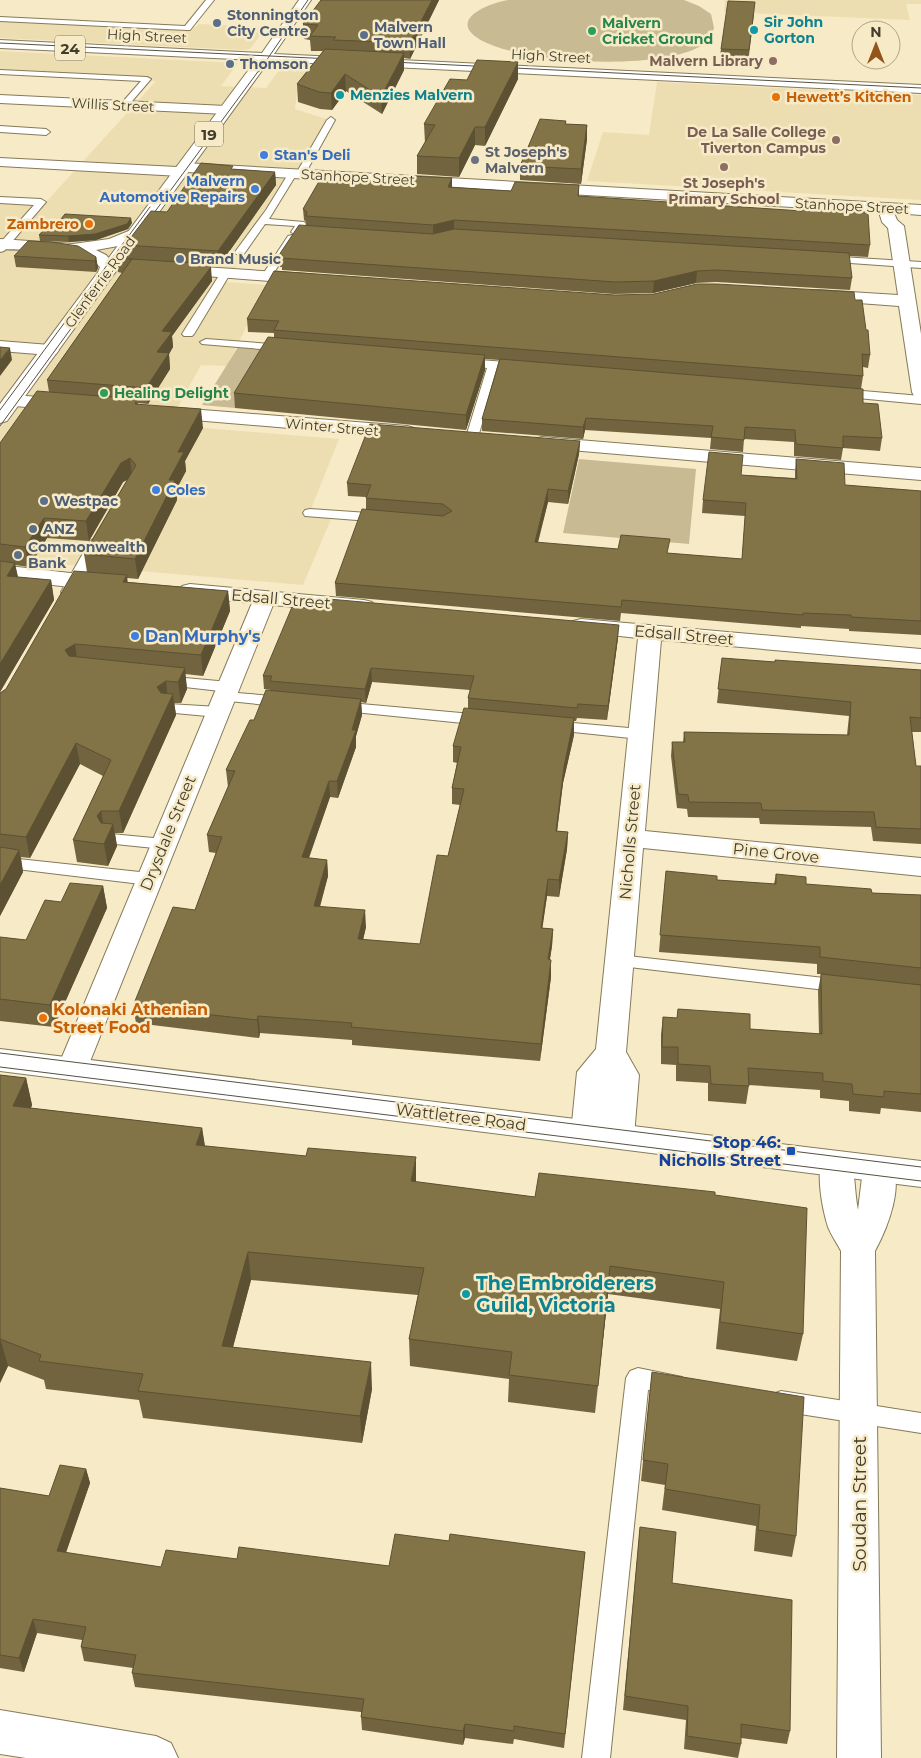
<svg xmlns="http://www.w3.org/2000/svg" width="921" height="1758" viewBox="0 0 921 1758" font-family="Montserrat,sans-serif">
<rect width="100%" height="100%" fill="#f7eac6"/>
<g fill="#eddeb2">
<polygon points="725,0 921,0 921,4 906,4 910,20 724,12"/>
<polygon points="0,20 188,29 196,27 199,24 267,27 250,49 244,50 0,38"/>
<polygon points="0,51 238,63 221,86 266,88 283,65 314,66 317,71 297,92 295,109 329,120 226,282 267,285 227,366 201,365 168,425 339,439 311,509 334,512 303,585 0,559 0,201 35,204 11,231 16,235 156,81 0,74"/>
<polygon points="657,82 921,95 921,200 587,181 603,132 649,135"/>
</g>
<g fill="#c8ba92">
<path d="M508,0h176l15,6 12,8 3,14c-2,5 -5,12 -10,16 -40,28 -184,20 -225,-5 -32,-20 11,-36 29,-39z"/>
<polygon points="238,347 270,350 235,408 202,405"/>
<polygon points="579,459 696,469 689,544 563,533"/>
</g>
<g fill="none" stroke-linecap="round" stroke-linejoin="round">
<g stroke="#857a59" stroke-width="2">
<g id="lane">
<polygon points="206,0 214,0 190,30 187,30 0,21 0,17 185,26"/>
<polygon points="0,70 147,77 151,79 127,107 124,108 120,105 141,81 0,74"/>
<polygon points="331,117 335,120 305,174 300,177 296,175 269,219 304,222 306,224 300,234 296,235 291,232 295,226 265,224 244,254 236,254 235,252 266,210 290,171 297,172 327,120"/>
<polygon points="0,126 46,129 50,132 46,135 0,132"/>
<polygon points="0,197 41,199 46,202 4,251 0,252 0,243 34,205 0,203"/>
<polygon points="292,235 297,238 271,277 266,280 262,279 261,277 288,236"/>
<polygon points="826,256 921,262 921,268 822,261 821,259 822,257"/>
<polygon points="225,271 230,274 194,334 192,336 184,336 182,334 220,274"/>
<polygon points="206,339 285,345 291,348 285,351 202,344 200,342"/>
<path d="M461,359c13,1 60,2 67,9l-6,3 -24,-2 -20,68 -6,4 -6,-4 21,-69 -30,-4 -2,-2 2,-2z"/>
<polygon points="840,389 921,396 921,404 836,396 834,393 836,390"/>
<polygon points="310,509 383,514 390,518 383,522 305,516 303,513 305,510"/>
<polygon points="97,537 104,541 75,592 73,595 63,595 61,592 90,541"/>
<polygon points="163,676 229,682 234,684 237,687 234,690 229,692 158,684 155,681 158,678"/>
<polygon points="224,692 286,697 291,699 294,702 291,705 286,707 219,700 216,697 219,694"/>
<polygon points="339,702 483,715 489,717 491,720 489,723 483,725 334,710 331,707 334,704"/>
<polygon points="169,704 218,707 224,709 226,712 224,715 218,717 164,712 161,709 164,706"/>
<polygon points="551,721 640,729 646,731 648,734 646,737 640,739 545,729 543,726 545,723"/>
<polygon points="111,834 164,839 170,840 173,844 170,848 164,849 105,843 102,839 105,835"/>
<polygon points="0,857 149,873 155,875 158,879 155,883 149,885 0,867"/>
<polygon points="619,955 842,980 849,981 851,986 849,991 842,992 612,965 610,961 612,957"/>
<polygon points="638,1368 682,1377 686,1384 682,1391 674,1394 648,1390 610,1758 582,1758 626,1378 630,1371"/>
<polygon points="781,1391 921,1413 921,1433 781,1411 773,1408 769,1401 773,1394"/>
</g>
</g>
<g stroke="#857a59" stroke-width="2">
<g id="street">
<polygon points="0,95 226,106 233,110 226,114 0,103"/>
<polygon points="0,158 177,167 179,164 184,163 921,205 921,215 894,213 897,220 904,226 921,334 921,398 914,396 912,392 899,306 818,300 812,299 810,295 812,291 818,290 898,295 888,228 882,222 879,212 187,172 185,175 180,176 0,166"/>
<path d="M136,228l6,2 2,3 -2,3 -24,10 -22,4 10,5 10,11 -4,10h-12l-2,-3 2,-6c-20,-21 -72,-16 -100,-18v-10l73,5 36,-5z"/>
<polygon points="173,265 308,274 314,275 316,279 314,283 308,284 167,273 165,270 167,267"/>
<polygon points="0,341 50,345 56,346 59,350 56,354 50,355 0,351"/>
<polygon points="12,395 68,399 75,401 77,405 75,409 68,411 5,405 3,401 5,397"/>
<polygon points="165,407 407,426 414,428 417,432 414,436 407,438 158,417 156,413 158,409"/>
<polygon points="542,437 921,468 921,480 535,447 532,443 535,439"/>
<polygon points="0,565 105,577 113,579 116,584 113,589 105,591 0,579"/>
<polygon points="190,584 364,600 372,602 375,607 372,612 364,614 273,605 87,1069 83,1077 72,1080 61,1077 57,1069 252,603 182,596 179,591 182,586"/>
<polygon points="581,619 921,649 921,663 661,640 645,831 921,858 921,876 643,848 626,1052 639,1075 634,1136 629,1145 618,1148 607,1145 602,1135 598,1142 587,1145 576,1142 571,1133 577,1072 596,1049 638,638 573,631 570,626 573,621"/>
<path d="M836,1151l12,3c8,16 6,38 10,56l5,-41 4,-9 12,-4 12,4c13,26 -3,67 -16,91l6,507h-44l4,-507c-4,-8 -10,-16 -13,-24 -6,-19 -13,-56 -4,-73z"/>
<polygon points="0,1710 156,1736 171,1743 178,1758 26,1758 0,1754"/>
</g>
</g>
<g stroke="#857a59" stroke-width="2">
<polygon id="secondary" points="0,1049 921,1161 921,1187 0,1071"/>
</g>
<g stroke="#857a59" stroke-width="2">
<polygon id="primary" points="299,0 311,0 274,54 921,85 921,93 269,61 7,421 0,423 0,404 256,60 0,48 0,40 262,53"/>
</g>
<use href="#lane" fill="#fff" fill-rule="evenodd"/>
<use href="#street" fill="#fff" fill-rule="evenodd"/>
<use href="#secondary" fill="#fff" fill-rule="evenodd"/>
<use href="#primary" fill="#fff" fill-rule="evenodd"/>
<g stroke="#575140" stroke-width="1">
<polyline points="0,43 332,59"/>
<polyline points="392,62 921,88"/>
<polyline points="258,72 268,65 285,61"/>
<polyline points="148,221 268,58 308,0"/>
<polyline points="0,410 150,207"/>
<polyline points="0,426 134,242"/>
<polyline points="0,1053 921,1167"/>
<polyline points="0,1067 921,1181"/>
</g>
</g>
<g fill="#71643e" fill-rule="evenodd">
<polygon points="321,0 439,0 410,59 404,58 404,70 382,114 346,91 332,110 320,109 298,102 297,84 323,51 311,51 310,40 304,39 303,24"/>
<polygon points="754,14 748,63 719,61 721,49"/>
<polygon points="518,79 485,146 475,145 459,177 417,174 417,156 425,143 424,124 467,80"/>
<polygon points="566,121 566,124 587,125 587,139 581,184 520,180 520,166"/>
<polygon points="234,169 275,172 276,185 219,266 209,265 212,281 172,336 173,347 169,354 170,369 148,404 138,403 138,404 203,428 185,461 186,471 176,490 177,500 138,579 127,578 127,582 228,591 230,611 203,676 185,674 187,689 181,703 174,703 176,715 123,833 115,833 117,846 108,866 77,862 73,840 103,776 80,764 30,858 21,857 23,872 0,916 0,693 6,689 87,572 84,554 127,480 123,482 89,541 47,538 29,567 15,565 18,577 51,580 54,600 0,692 0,443 49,392 47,380 122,273 118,272 116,258 127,258 125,245 167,212"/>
<polygon points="452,178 452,187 511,191 579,185 579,196 870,245 868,257 849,256 852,278 850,290 716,282 696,283 653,293 614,294 282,270 282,267 280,267 279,255 306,226 306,222 304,220 303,209 406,183"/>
<polygon points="132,223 128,229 96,240 69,242 40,241 39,235"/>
<polygon points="14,256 96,257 98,268 96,272 16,267"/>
<polygon points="615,295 855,300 870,355 868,368 863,367 863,376 861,389 863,403 882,438 880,451 843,448 841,460 794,456 794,442 744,439 743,452 710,449 711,438 585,430 583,439 482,431 482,419 499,360 485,359 485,370 466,430 235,408 234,393 274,338 274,333 248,332 247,319"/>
<polygon points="580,441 579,454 568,504 548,502 538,543 742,559 745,516 702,513 703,500 741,475 795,478 795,472 796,459 845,485 921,491 921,635 849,631 849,629 801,626 801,628 621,613 620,621 336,596 335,583 366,510 366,497 348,496 347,483"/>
<path d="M618,638l-11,82 -30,-2 -1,3h-2v14l-11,48 -6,48 11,1 -1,17 -8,48 -12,-1 -5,32 11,1 -1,17 -2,13 1,18 -11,84 -188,-16v-5l-92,-7 -1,5 -123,-15 -3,-17 62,-96 21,-57 -7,-1 -2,-17 21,-48 -2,-17 45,-79v-1l-7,-1 -1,-13zM372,682l98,8 -2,8v11l-15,37v16l4,1 -5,25v16l8,1 -12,51 -28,88 -57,-4 3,-13 -46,-20 8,-31 -1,-16 -18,-2 21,-61 8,1 18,-51v-11l6,-21 -1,-13 5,1z"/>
<polygon points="722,658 775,662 921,670 921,732 912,732 916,766 921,766 921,844 873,841 871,827 760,824 759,818 688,817 687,809 677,808 671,756 672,742 683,742 684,732 847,735 849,716 717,703"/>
<polygon points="666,871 717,880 774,884 776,874 806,884 872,893 921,895 921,1112 881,1108 880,1114 849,1111 849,1101 820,1098 820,1090 749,1085 746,1104 708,1101 708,1083 676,1081 676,1065 661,1064 661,1034 663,1017 677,1018 678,1009 750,1029 819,1034 818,991 821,974 817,974 817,964 659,952"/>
<polygon points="103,886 107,908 54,1027 0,1021 0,937 26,940 61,902"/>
<polygon points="0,1075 26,1078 32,1105 31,1108 202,1128 205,1146 416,1182 535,1197 715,1195 803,1334 797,1361 716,1349 720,1309 608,1294 595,1413 508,1402 509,1379 410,1366 409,1339 418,1295 251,1280 233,1347 372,1389 362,1443 143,1418 139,1400 46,1389 44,1380 8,1366 0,1383"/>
<polygon points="652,1372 796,1536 792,1557 754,1551 756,1526 662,1510 665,1485 641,1481"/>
<polygon points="86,1469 90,1483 66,1553 161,1567 237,1559 389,1566 449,1541 585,1552 564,1748 514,1739 513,1744 465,1738 463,1745 362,1730 361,1717 361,1712 135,1687 132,1673 133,1668 84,1661 81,1647 82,1640 37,1633 24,1672 0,1668 0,1488 49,1496"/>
<polygon points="640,1527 672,1583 790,1731 787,1744 741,1738 741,1744 738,1758 684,1749 686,1720 623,1710"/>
</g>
<g fill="#5c5132">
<polygon points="432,0 439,0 410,59 410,43"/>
<polygon points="404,53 404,70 382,114 381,97"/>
<polygon points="518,62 518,79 485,146 485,127"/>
<polygon points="345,74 346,91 332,110 331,93"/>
<polygon points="587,125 587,139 581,184 581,169"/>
<polygon points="475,127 475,145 459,177 459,158"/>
<polygon points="275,172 276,185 219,266 218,251"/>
<polygon points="452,178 452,189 448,187"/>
<polygon points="131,218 132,223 128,229 96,240 69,242 68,236"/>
<polygon points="454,220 454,231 433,236 433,225"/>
<polygon points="96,257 98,268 96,272 95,261"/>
<polygon points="209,264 210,268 211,267 212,281 172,336 173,347 169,354 170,369 148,404 146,388 157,352 162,331"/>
<polygon points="697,271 696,283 653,293 654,281"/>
<polygon points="10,348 12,360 0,376 0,360"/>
<polygon points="485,355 485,370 466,430 466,415"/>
<polygon points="201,409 203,428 185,461 186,471 176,490 177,500 138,579 135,559 178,452"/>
<polygon points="586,418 585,430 583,439 583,427"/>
<polygon points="580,441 579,454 568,504 568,491"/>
<polygon points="130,458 132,477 123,482 89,541 86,521 121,463"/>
<polygon points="548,489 548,502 534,555 535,542"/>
<polygon points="44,518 47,538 29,567 25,547"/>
<polygon points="15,563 19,583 7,576"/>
<polygon points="127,575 129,596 123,582"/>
<polygon points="51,580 54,600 0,692 0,664"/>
<polygon points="228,591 230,611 203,676 201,655"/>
<polygon points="619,625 618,638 607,720 608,706"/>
<polygon points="75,644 78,665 69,671 65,650"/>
<polygon points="185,668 187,689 181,703 178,682"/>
<polygon points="371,668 372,682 366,703 365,689"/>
<polygon points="166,681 168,702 157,687"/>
<polygon points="173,694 176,715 123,833 119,811"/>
<polygon points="361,699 362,715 356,736 356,747 338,798 337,781"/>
<polygon points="574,718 574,735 563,783 555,848 556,831 564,767"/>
<polygon points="76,743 80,764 30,858 26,837"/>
<polygon points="329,781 330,797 303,874 302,857"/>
<polygon points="101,811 105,833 97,816"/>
<polygon points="113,824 117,846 108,866 104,844"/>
<polygon points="568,832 567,849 559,897 559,880"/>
<polygon points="19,850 23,872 0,916 0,885"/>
<polygon points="327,860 328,876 315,923 314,906"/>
<polygon points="548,879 547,896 540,945 541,928"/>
<polygon points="103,886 107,908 54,1027 50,1005"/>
<polygon points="365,910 366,927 359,956 358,939"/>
<polygon points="553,929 552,946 547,976 548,959"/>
<polygon points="551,960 551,977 540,1061 541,1044"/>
<polygon points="258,1016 260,1033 259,1038 257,1020"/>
<polygon points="26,1078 32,1105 20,1133 13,1106"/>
<polygon points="202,1128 206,1155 196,1145"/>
<polygon points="416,1157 416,1184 411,1181"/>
<polygon points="248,1252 251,1280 226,1373 222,1346"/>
<polygon points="610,1266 608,1294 595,1413 598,1386"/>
<polygon points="0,1338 8,1366 0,1383"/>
<polygon points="371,1362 372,1389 362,1443 360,1416"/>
<polygon points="86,1469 90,1483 61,1566 57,1551"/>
<polygon points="33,1619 37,1633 24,1672 19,1658"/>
<polygon points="465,1724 465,1738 463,1745 463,1731"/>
</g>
<g fill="#837448" stroke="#5c5132">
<polygon points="321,0 432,0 410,43 333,40 336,37 310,36 318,25 303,24"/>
<polygon points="728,1 755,2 749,50 721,49"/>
<polygon points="325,49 404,53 381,97 345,74 331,93 319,92 297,84"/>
<polygon points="477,60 518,62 485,127 475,127 459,158 417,156 435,125 424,124 450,79 467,80"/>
<polygon points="540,119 566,121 565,124 587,125 581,169 520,166"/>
<polygon points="201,163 233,166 231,169 275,172 218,251 125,245 151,211 167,212"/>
<polygon points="410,176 452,178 448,187 511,191 515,182 579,185 578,196 802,211 802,209 868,213 870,245 454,220 433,225 306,216 307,212 303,209 321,178 406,183"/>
<polygon points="65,214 131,218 127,224 95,234 68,236 39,235 53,220 60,220"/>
<polygon points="299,225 433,234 454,229 849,253 852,278 717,270 697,271 654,281 615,282 281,258 283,255 279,255"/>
<polygon points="28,241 51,242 78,246 96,257 95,261 14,256"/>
<polygon points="116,258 209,264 208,266 211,267 162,331 172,332 157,352 169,353 146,388 47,380 132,259"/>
<polygon points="274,271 615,295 654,294 697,284 717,284 854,292 855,300 862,300 866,330 868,330 870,355 862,354 863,376 274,330 279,321 247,319"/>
<polygon points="268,337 485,355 466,415 234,393"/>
<polygon points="0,347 10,348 0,360"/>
<polygon points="500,359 863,389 863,403 878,404 882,438 843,436 843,448 796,444 795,430 745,427 744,440 711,437 713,426 586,418 583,427 482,419"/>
<polygon points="37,391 137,399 135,404 201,409 178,452 184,452 169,480 175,480 135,559 84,554 136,465 130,458 121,463 86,521 44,518 25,547 0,544 0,443"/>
<polygon points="370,424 580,441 568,491 548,489 535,542 618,549 621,535 670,539 667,553 742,559 746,503 703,500 709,452 743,455 741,475 797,479 796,459 844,463 845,485 921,491 921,621 851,617 851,615 803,613 803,615 622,600 621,607 335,583 362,509 443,516 452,511 443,504 366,498 371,485 347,483"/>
<polygon points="0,561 15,563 7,576 51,580 0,664"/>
<polygon points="74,571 127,575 123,582 228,591 201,655 75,644 65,650 69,656 185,668 178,682 166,681 157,687 161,693 173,694 119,811 101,811 97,816 101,823 113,824 104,844 73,840 111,760 76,743 26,837 0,834 0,693 6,689"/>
<polygon points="329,599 619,625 608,706 578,704 577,708 468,698 474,676 371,668 365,689 270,681 272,676 263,676 292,607 325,609"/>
<polygon points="722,658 775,662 775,660 921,670 921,718 910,717 916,766 921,766 921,829 876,827 874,812 762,810 761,803 689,802 688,795 678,794 672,742 685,742 684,732 849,735 851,702 718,689"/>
<polygon points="266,690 361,699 352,730 356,730 337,781 329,781 302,857 327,860 314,906 365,910 358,939 420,944 437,855 448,856 464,789 452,788 461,747 453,746 464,708 574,718 564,767 556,831 568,832 559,880 548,879 541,928 553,929 548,959 551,960 541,1044 351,1027 352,1023 258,1016 257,1020 133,1006 173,907 195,910 222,837 207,835 235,771 226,770 250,720 254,720"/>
<polygon points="0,847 19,850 0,885"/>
<polygon points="666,871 717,876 717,880 776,884 776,874 806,877 806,884 871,889 872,893 921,895 921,968 820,957 820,947 660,935"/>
<polygon points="70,883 103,886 50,1005 0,999 0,937 26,940 45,900 61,902"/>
<polygon points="821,974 921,985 921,1094 884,1091 884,1097 853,1094 852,1084 823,1081 823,1073 748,1068 749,1086 711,1084 710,1066 678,1064 678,1047 662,1047 663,1017 677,1018 678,1009 750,1014 750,1029 822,1034"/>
<polygon points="0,1075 26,1078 13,1106 202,1128 196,1145 306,1156 308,1148 416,1157 411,1181 535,1197 539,1173 715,1192 715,1195 807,1208 803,1334 720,1322 724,1282 610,1266 598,1386 509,1375 512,1352 409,1339 424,1268 248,1252 222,1346 371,1362 360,1416 138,1391 143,1374 39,1361 41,1355 0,1339"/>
<polygon points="652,1372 804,1397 796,1536 758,1530 760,1505 665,1489 668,1464 643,1460"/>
<polygon points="60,1465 86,1469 57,1551 161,1567 166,1550 237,1559 239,1547 389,1566 395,1534 449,1541 450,1534 585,1552 565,1734 514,1726 514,1731 465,1724 463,1731 361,1717 364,1699 132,1673 136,1655 81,1647 86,1627 33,1619 19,1658 0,1655 0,1488 49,1496"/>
<polygon points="640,1527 676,1532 672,1583 792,1600 790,1731 741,1724 741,1744 687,1736 688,1706 625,1696"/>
</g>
<g fill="#5c6f8a" stroke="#f7eac6" stroke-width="2">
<circle cx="217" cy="23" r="5"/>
<circle cx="364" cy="35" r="5"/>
<circle cx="230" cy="64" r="5"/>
<circle cx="180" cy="259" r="5"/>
<circle cx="44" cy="501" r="5"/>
<circle cx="33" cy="529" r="5"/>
<circle cx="18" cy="555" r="5"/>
</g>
<g fill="#0f9aa8" stroke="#f7eac6" stroke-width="2">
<circle cx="754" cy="30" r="5"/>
<circle cx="340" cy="95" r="5"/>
<circle cx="466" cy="1294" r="5"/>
</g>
<g fill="#2e9e5b" stroke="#f7eac6" stroke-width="2">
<circle cx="592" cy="31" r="5"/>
<circle cx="104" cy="393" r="5"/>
</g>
<g fill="#8d6e63" stroke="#f7eac6" stroke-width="2">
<circle cx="773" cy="61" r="5"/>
<circle cx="836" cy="140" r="5"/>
<circle cx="724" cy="167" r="5"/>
</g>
<g fill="#e8710a" stroke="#f7eac6" stroke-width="2">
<circle cx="776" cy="97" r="5"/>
<circle cx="89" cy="224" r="5"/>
<circle cx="43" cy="1018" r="5"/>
</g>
<g fill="#3f7fe0" stroke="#f7eac6" stroke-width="2">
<circle cx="264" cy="155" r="5"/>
<circle cx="255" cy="189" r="5"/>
<circle cx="156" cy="490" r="5"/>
<circle cx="135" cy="636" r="5"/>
</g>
<circle fill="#6b7280" stroke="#f7eac6" stroke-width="2" cx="475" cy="160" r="5"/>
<rect fill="#1a4fb4" stroke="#f7eac6" stroke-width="2" x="786" y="1146" width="10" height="10" rx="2.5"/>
<g text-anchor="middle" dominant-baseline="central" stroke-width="5" stroke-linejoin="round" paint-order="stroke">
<g font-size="14" font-weight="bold" fill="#4e5e75" stroke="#f7eac6" text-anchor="start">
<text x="227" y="15">Stonnington<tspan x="227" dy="16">City Centre</tspan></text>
<text x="374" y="27">Malvern<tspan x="374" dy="16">Town Hall</tspan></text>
<text x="240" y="64">Thomson</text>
<text x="190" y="259">Brand Music</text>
<text x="54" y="501">Westpac</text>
<text x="43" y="529">ANZ</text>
<text x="28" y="547">Commonwealth<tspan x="28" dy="16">Bank</tspan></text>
</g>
<g font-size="14" font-weight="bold" fill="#0d838f" stroke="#f7eac6" text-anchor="start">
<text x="764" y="22">Sir John<tspan x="764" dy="16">Gorton</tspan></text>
<text x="350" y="95">Menzies Malvern</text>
</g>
<g font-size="14" font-weight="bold" fill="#27864d" stroke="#f7eac6" text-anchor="start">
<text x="602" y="23">Malvern<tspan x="602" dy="16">Cricket Ground</tspan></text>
<text x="114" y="393">Healing Delight</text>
</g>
<g font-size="14" fill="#423d2e" stroke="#f7eac6">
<text transform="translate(147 36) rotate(3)">High Street</text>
<text transform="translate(551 56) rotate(3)">High Street</text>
<text transform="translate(113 105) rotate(3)">Willis Street</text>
<text transform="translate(358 177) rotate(3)">Stanhope Street</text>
<text transform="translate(852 206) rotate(3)">Stanhope Street</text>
<text transform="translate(100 282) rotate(-54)">Glenferrie Road</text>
<text transform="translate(332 427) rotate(5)">Winter Street</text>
</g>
<g font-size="14" font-weight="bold" fill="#785e54" stroke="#f7eac6" text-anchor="end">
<text x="763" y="61">Malvern Library</text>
<text x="826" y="132">De La Salle College<tspan x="826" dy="16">Tiverton Campus</tspan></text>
<text x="724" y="183" text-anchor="middle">St Joseph's<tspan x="724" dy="16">Primary School</tspan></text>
</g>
<g font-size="14" font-weight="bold" fill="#c56008" stroke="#f7eac6" text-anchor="start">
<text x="786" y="97">Hewett’s Kitchen</text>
<text x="79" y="224" text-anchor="end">Zambrero</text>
</g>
<g font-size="14" font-weight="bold" fill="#5b616d" stroke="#f7eac6" text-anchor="start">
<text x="485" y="152">St Joseph's<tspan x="485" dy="16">Malvern</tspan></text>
</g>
<g font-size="14" font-weight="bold" fill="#366cbe" stroke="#f7eac6" text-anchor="start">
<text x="274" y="155">Stan's Deli</text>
<text x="245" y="181" text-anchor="end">Malvern<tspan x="245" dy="16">Automotive Repairs</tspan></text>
<text x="166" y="490">Coles</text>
</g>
<g fill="#f7eac6" stroke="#78715c" stroke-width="1">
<rect x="55" y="35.5" width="30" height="25" rx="4"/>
<rect x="195" y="121.5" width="28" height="25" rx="4"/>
</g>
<g font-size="15" font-weight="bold" fill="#423d2e">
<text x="70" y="48">24</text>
<text x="209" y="134">19</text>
</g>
<g font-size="16" fill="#423d2e" stroke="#f7eac6">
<text transform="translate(281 599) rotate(5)">Edsall Street</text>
<text transform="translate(684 635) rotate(5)">Edsall Street</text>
<text transform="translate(168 833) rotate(-68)">Drysdale Street</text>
<text transform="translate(630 842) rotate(-85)">Nicholls Street</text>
<text transform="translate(776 853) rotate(6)">Pine Grove</text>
<text transform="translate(461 1117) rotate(7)">Wattletree Road</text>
</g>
<g font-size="16" font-weight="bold" fill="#366cbe" stroke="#f7eac6" text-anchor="start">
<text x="145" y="636">Dan Murphy's</text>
</g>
<g font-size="16" font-weight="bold" fill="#c56008" stroke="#f7eac6" text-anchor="start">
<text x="53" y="1009">Kolonaki Athenian<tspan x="53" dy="18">Street Food</tspan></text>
</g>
<g font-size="16" font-weight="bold" fill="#164399" stroke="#f7eac6" text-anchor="end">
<text x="781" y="1142">Stop 46:<tspan x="781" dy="18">Nicholls Street</tspan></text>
</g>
<g font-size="19" font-weight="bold" fill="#0d838f" stroke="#f7eac6" text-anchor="start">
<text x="476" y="1283">The Embroiderers<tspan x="476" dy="22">Guild, Victoria</tspan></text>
</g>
<g font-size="19" fill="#423d2e" stroke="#f7eac6">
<text transform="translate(859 1504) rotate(-90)">Soudan Street</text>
</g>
</g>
<g transform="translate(876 45)"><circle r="24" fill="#f7eac6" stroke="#afa589"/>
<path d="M0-4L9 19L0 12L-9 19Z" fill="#93551b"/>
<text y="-8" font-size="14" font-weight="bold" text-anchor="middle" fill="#423d2e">N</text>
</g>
</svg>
